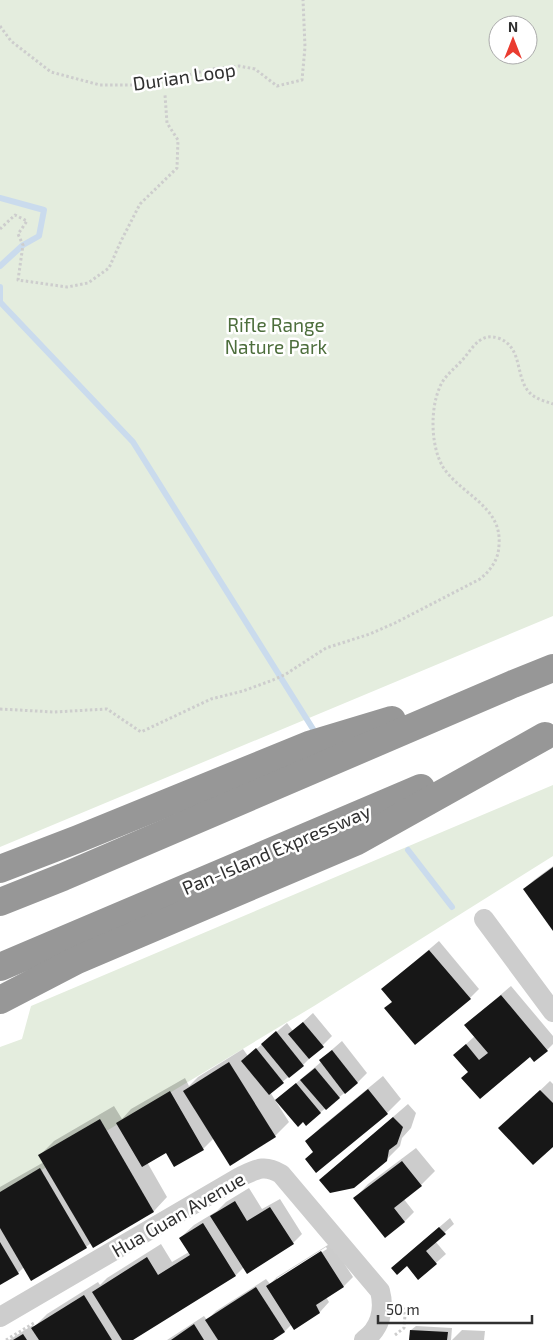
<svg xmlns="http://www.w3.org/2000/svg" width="553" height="1340" viewBox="0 0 553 1340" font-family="'Exo 2',sans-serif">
<rect width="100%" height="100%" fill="#fff"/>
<g fill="#e4edde" fill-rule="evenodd">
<path d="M0,0h553v616l-553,231zM498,25h30v30h-30z"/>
<polygon points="553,785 553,856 314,1006 0,1195 0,1047 22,1039 31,1006"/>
</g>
<g fill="#0003" fill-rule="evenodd">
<polygon points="553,866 553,929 524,889 534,880"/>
<polygon points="439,941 479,989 470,998 393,1001 393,980"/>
<polygon points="511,986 553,1036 553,1044 547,1050 530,1056 469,1072 454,1055 475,1036 466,1025 476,1016"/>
<polygon points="313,1013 332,1036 303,1065 270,1092 289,1122 275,1136 214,1138 203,1149 174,1165 166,1151 147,1162 167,1197 154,1211 93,1246 91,1243 86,1247 24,1267 18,1273 0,1284 0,1187 44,1162 40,1155 54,1141 114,1106 122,1119 131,1109 185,1078 189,1086 198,1077 243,1049 248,1056 287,1023 293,1031"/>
<polygon points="342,1041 367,1073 358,1082 306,1124 287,1091 321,1062 320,1060"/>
<polygon points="383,1076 401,1099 387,1113 316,1171 315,1151 307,1142 320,1128"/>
<polygon points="550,1081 553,1084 553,1146 510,1119"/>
<polygon points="408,1104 416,1113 411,1128 402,1138 400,1146 386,1160 335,1167"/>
<polygon points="416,1148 435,1171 421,1185 403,1198 414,1212 405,1221 385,1237 355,1198 368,1184"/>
<polygon points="249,1188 262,1209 280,1199 302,1234 293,1243 244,1267 236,1275 131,1340 9,1340 33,1325 34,1327 47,1314 98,1282 100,1285 107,1278 161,1244 172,1262 189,1252 180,1238 194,1225 217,1211 226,1202"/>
<polygon points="450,1218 454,1224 435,1241 446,1254 419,1278 402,1259"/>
<path d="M331,1243l22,34 -9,9 -18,11 3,5 -9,10 -26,16 -2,-4 -7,7 -14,9h-104l37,-24 3,4 9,-9 50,-32 4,5 7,-7zM326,1247l1,2 -50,32v-3z"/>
<polygon points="416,1326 452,1328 451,1340 411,1340 411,1330"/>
<polygon points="462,1330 485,1331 484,1340 452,1340"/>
</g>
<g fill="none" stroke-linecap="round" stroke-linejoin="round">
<g stroke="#cadbed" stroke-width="6">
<polyline points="0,198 44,210 39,236 23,245 0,266"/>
<polyline points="0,287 0,302 133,442 313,729"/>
<polyline points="408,850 452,907"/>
</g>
</g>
<g fill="#171717">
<polygon points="553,867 553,931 523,889"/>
<polygon points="429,950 471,999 415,1045 384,1008 392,1002 381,989"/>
<polygon points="501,995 548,1051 534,1062 530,1057 480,1099 461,1078 468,1072 453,1055 466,1044 479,1060 488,1053 464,1025"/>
<polygon points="303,1022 324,1047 309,1059 288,1034"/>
<polygon points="276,1031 304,1066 289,1078 261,1044"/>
<polygon points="256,1048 284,1083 269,1095 241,1061"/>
<polygon points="332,1050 358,1083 345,1094 319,1060"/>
<polygon points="229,1062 276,1137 230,1166 183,1091"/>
<polygon points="315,1068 340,1098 326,1110 300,1080"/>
<polygon points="296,1083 321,1113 306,1126 303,1122 298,1127 275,1100"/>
<polygon points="368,1089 388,1114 316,1173 305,1159 313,1152 305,1141"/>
<polygon points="540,1090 553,1103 553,1147 533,1165 498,1128"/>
<polygon points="170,1091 204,1150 174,1167 166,1153 142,1167 116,1123"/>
<polygon points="393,1117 403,1127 397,1144 389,1150 387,1161 354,1188 330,1193 319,1180"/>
<polygon points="100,1119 154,1212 93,1248 38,1155"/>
<polygon points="402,1161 422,1186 394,1208 405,1222 385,1238 353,1198"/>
<polygon points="40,1168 87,1248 31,1281 0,1228 0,1192"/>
<polygon points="235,1201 247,1221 270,1207 294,1244 247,1274 210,1216"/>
<polygon points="203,1223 236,1276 133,1340 122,1340 92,1292 147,1257 158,1275 190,1255 179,1238"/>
<polygon points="439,1227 446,1234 426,1251 437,1264 418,1280 407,1266 397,1275 391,1268"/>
<polygon points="0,1242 19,1274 0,1285"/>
<polygon points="321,1251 344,1287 316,1305 320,1313 294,1330 266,1286"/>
<polygon points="256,1287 285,1332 273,1340 218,1340 205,1320"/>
<polygon points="84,1295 112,1340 39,1340 31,1328"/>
<polygon points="194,1324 204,1340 171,1340"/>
<polygon points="410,1330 448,1332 447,1340 409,1340"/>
<polygon points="23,1334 27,1340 13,1340"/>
</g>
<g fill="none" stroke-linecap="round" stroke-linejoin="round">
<g stroke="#cdcdcd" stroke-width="3" stroke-dasharray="2.5 2.5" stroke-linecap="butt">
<polyline points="0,26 11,41 51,72 100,85 151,85 211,69 239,66 255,69 277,86 302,80 305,47 303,0"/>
<polyline points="0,229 15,215 27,221 18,234 23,245 18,280 67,287 88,283 109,268 121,241 140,204 177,168 178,140 167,123 165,95"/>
<path d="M0,709l54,3 53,-3 34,23 70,-33 32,-8 30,-11 13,-6 40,-26 44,-14 25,-11 85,-44c11,-9 19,-20 19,-35 3,-38 -39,-50 -56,-77 -12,-20 -13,-56 -4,-78 5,-14 17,-21 26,-32 9,-12 17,-24 33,-19 25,8 17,39 31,54 6,7 16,9 24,12"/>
<polyline points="395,1335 404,1328 405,1315 403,1308"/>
<polyline points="6,1340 34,1323"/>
</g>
<g stroke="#cdcdcd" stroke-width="20">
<polyline points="484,919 553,1012"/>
<path d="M0,1317l240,-140c17,-8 24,-13 41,-3l99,117c5,19 0,38 -16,49"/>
</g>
<g stroke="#979797" stroke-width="28">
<polyline points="0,869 78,839 309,745 392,720"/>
<polyline points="0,902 63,877 513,684 553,668"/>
<polyline points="0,967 421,788"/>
<polyline points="0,1000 77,960 357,841 545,736"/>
</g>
</g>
<g text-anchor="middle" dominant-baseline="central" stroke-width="5" stroke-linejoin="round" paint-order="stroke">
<g font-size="19" fill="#303030" stroke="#fff">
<text transform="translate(184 76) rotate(-8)">Durian Loop</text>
<text transform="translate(276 849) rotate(-23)">Pan-Island Expressway</text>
<text transform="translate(178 1214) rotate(-30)">Hua Guan Avenue</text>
</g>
<g font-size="19" fill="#4d6e3c" stroke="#fff">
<text x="276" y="324">Rifle Range<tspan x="276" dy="22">Nature Park</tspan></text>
</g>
</g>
<g transform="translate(513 40)"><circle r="24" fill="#ffffff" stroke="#acacac"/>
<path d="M0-4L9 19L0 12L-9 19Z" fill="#ea3c30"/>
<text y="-8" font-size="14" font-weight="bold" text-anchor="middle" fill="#303030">N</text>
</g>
<path d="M378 1315v8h154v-8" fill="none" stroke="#303030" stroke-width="2.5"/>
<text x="386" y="1315" font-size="15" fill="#303030" stroke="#ffffff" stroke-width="4" paint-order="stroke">50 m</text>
</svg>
